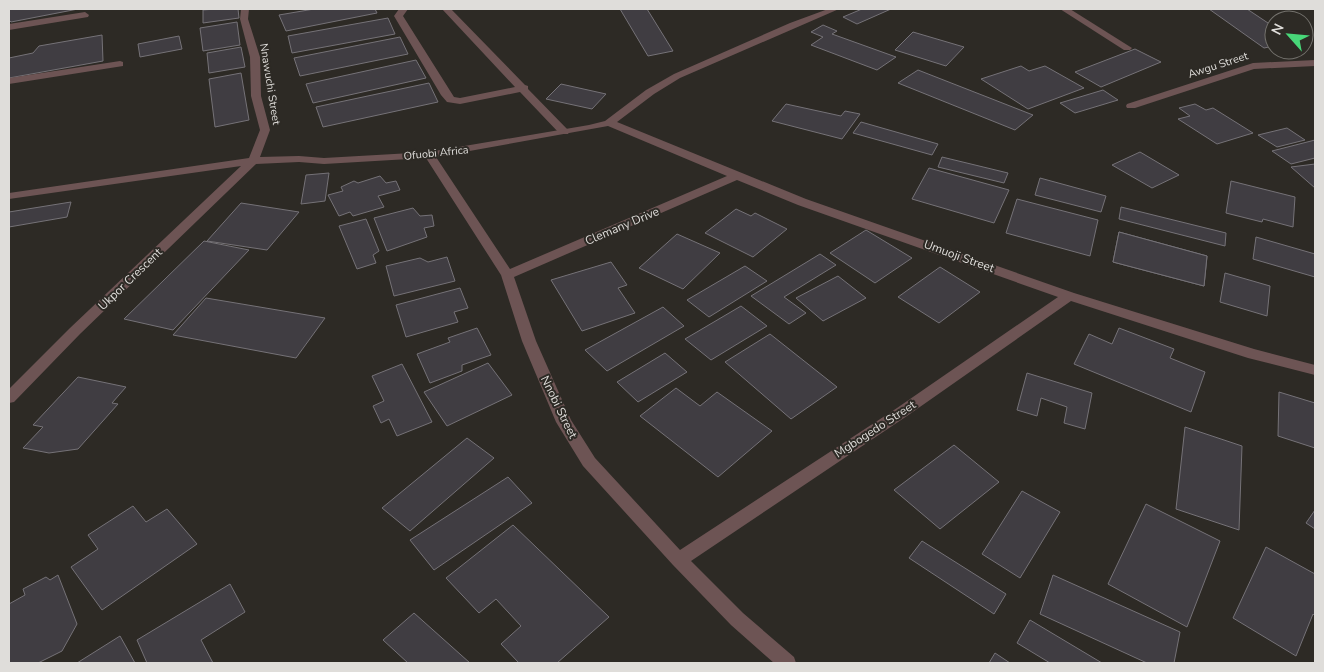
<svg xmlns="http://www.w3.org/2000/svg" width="1324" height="672" viewBox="0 0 1324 672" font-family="'Nunito Sans',sans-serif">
<rect width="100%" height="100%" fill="#2d2a25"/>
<g fill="#403d42" stroke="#757277">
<polygon points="9,9 78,9 11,22 9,20"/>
<polygon points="215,9 238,9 239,18 203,23 203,10"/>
<polygon points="314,9 375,9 377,13 286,31 279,15"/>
<polygon points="620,9 647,9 673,51 648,56"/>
<polygon points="862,9 891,9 857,24 843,17"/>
<polygon points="1209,9 1247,9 1274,27 1274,46 1264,48"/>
<polygon points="388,18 395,34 292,53 288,36"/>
<polygon points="237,22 240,45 203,51 200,28"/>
<polygon points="823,25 837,31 832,34 896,57 877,70 811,45 823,37 811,32"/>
<polygon points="913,32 964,47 946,66 895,50"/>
<polygon points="102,35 103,61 9,78 9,58 33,53 39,46"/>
<polygon points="179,36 182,49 140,57 138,44"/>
<polygon points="400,37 408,54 300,76 294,58"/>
<polygon points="241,47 245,67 209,73 207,53"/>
<polygon points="1135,49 1161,62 1101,87 1075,72"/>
<polygon points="416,60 426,78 313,103 306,84"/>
<polygon points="1021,66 1029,71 1045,66 1084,88 1028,109 981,79"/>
<polygon points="918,70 1033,115 1015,130 898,83"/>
<polygon points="241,73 249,120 215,127 209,79"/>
<polygon points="429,83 438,102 323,127 316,107"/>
<polygon points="561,84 606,94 592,109 546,99"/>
<polygon points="1103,90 1118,100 1075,113 1060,103"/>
<polygon points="786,104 841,116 845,111 860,114 842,139 772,121"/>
<polygon points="1195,104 1206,110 1213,108 1253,133 1217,144 1178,119 1190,116 1179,108"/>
<polygon points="861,122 938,144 932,155 853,133"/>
<polygon points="1287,128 1305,140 1277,147 1258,135"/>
<polygon points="1315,140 1315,158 1291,164 1272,151"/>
<polygon points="1140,152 1179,175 1152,188 1112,165"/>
<polygon points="942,157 1008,173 1004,183 938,167"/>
<polygon points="1315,164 1315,188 1291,167"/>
<polygon points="929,168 1009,190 994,223 912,199"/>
<polygon points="329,173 325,201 301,204 306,175"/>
<polygon points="380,176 386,183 396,181 400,190 378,196 384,207 353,216 350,212 339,216 328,195 343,191 341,187 354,181 358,183"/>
<polygon points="1040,178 1106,196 1101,212 1035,195"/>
<polygon points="1231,181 1295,197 1293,227 1263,219 1262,222 1226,213"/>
<polygon points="1017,199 1098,220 1090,256 1006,233"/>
<polygon points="71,202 67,217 9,227 9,212"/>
<polygon points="241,203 299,212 267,250 207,241"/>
<polygon points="1121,207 1226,233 1225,246 1119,219"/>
<polygon points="413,208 420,216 432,215 434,226 424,228 427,237 387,251 374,218"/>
<polygon points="736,209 751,216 755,213 787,229 753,257 705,233"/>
<polygon points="366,219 379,251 373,255 376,263 357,269 339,226"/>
<polygon points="866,230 912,258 875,283 830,253"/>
<polygon points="1119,232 1207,256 1204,286 1113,262"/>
<polygon points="1119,232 1207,256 1204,286 1113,262"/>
<polygon points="677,234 720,253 683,289 639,268"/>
<polygon points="1256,237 1315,254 1315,277 1253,259"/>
<polygon points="204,241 249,250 173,330 124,319"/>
<polygon points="820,254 836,265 784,297 806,313 789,324 751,296"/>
<polygon points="447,257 455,281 394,296 386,266 420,258 428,262"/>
<polygon points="611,262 627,285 618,288 635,313 582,331 551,280"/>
<polygon points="745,266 767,281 709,317 687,300"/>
<polygon points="940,267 980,292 939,323 898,297"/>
<polygon points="1225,273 1270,286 1267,316 1220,302"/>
<polygon points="838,276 866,298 823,321 796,298"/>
<polygon points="460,288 468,308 454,312 458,322 406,337 396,305"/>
<polygon points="206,298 325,318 296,358 173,335"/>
<polygon points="741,306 767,326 711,360 685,339"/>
<polygon points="663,307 684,326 607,371 585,350"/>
<polygon points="477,328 491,355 462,365 462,371 430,383 417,354 450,342 448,338"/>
<polygon points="1119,328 1174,349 1170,358 1205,372 1191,412 1074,364 1089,334 1112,344"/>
<polygon points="770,334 837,387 791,419 725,362"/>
<polygon points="665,353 687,372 638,402 617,382"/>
<polygon points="488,363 512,395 447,426 424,392"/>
<polygon points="402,364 432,422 397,436 389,419 381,423 373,406 384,401 372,376"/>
<polygon points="1027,373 1092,393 1085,429 1064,423 1067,407 1041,398 1037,416 1017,410"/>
<polygon points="78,377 126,387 112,403 118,404 78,449 49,453 23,448 43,427 33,425"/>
<polygon points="676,388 700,406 717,392 772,431 718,477 640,416"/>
<polygon points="1279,392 1315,403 1315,448 1278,436"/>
<polygon points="1185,427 1242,446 1239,530 1176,509"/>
<polygon points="467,438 494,458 410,531 382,508"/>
<polygon points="954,445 999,482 940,529 894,490"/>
<polygon points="508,477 532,503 434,570 410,540"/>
<polygon points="1022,491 1060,512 1020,578 982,554"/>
<polygon points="1146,504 1220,541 1187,627 1108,584"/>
<polygon points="133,506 146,522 167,509 197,544 102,610 71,567 98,549 88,535"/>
<polygon points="1315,510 1315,529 1306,523"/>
<polygon points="513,525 609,617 557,663 519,663 501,644 521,626 496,599 479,613 446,578"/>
<polygon points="922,541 1006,594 994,614 909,558"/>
<polygon points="1266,547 1315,574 1315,616 1313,614 1296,656 1233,618"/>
<polygon points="58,575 77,624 62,651 38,663 9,663 9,604 25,595 23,589 46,577 50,580"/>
<polygon points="1053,575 1180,632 1174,663 1147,663 1040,614"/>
<polygon points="230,584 245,612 201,640 213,663 147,663 137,640"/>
<polygon points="414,613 470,663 408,663 383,640"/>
<polygon points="1030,620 1102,663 1050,663 1017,643"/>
<polygon points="120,636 135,663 77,663"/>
<polygon points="995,653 1010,663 989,663"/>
</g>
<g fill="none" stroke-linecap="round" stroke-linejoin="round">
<g fill="#6d5454" fill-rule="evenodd">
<polygon points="399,9 408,9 403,16 454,97 460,98 515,87 442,9 451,9 525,85 528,86 528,89 568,130 569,132 568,134 560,134 520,92 460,104 447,102 441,95 394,16"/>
<polygon points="120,61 123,62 123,66 9,84 9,78"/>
</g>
<g fill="#6d5454" fill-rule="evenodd">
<path d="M241,9h8l-1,10 12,38 1,39 9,34 -10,27 39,-1 25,2 105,-6 160,-27 16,-4 41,-31 28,-16 116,-51 38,-14h11l-159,69 -26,16 -37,28 189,77 268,94 180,56 61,16v10l-67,-17 -177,-57 -164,115 -216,145 52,52 51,44 2,6h-22l-43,-38 -58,-60 -90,-99 -27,-44 -34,-81 -21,-66 -75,-117 -102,6 -25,-2 -43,2 -176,170 -66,68 -5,1v-14l61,-61 171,-162 -232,33v-6l240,-35 11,-28 -9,-34 -1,-39 -10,-38zM608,126l119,50 -217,93 -74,-112zM737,180l61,25 260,92 -161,111 -217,142 -85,-92 -24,-38 -35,-79 -22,-64z"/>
<polygon points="1060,9 1070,9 1132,48 1130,50 1124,50"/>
<polygon points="85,12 89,15 88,17 9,30 9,24"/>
<polygon points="1315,60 1315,66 1254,69 1135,108 1127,108 1126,106 1127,104 1253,63"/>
</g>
</g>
<g text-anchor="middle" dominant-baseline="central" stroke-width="4" stroke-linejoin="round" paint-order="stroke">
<g font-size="11" fill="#dfddda" stroke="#2d2a25">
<text transform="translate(1218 65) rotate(-18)">Awgu Street</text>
<text transform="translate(270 84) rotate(81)">Nnawuchi Street</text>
<text transform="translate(436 153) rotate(-6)">Ofuobi Africa</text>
</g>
<g font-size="12" fill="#dfddda" stroke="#2d2a25">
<text transform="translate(622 226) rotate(-23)">Clemany Drive</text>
<text transform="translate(959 256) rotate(20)">Umuoji Street</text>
<text transform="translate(130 279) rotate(-44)">Ukpor Crescent</text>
<text transform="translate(559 407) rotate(64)">Nnobi Street</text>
<text transform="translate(875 429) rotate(-33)">Mgbogedo Street</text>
</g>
</g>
<rect width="1324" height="672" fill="none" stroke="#dfddda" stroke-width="20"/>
<g transform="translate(1289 35) rotate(297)"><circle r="24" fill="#2d2a25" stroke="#74726d"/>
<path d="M0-4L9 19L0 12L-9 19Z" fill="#48d779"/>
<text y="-8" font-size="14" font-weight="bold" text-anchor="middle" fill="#dfddda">N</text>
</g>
</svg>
